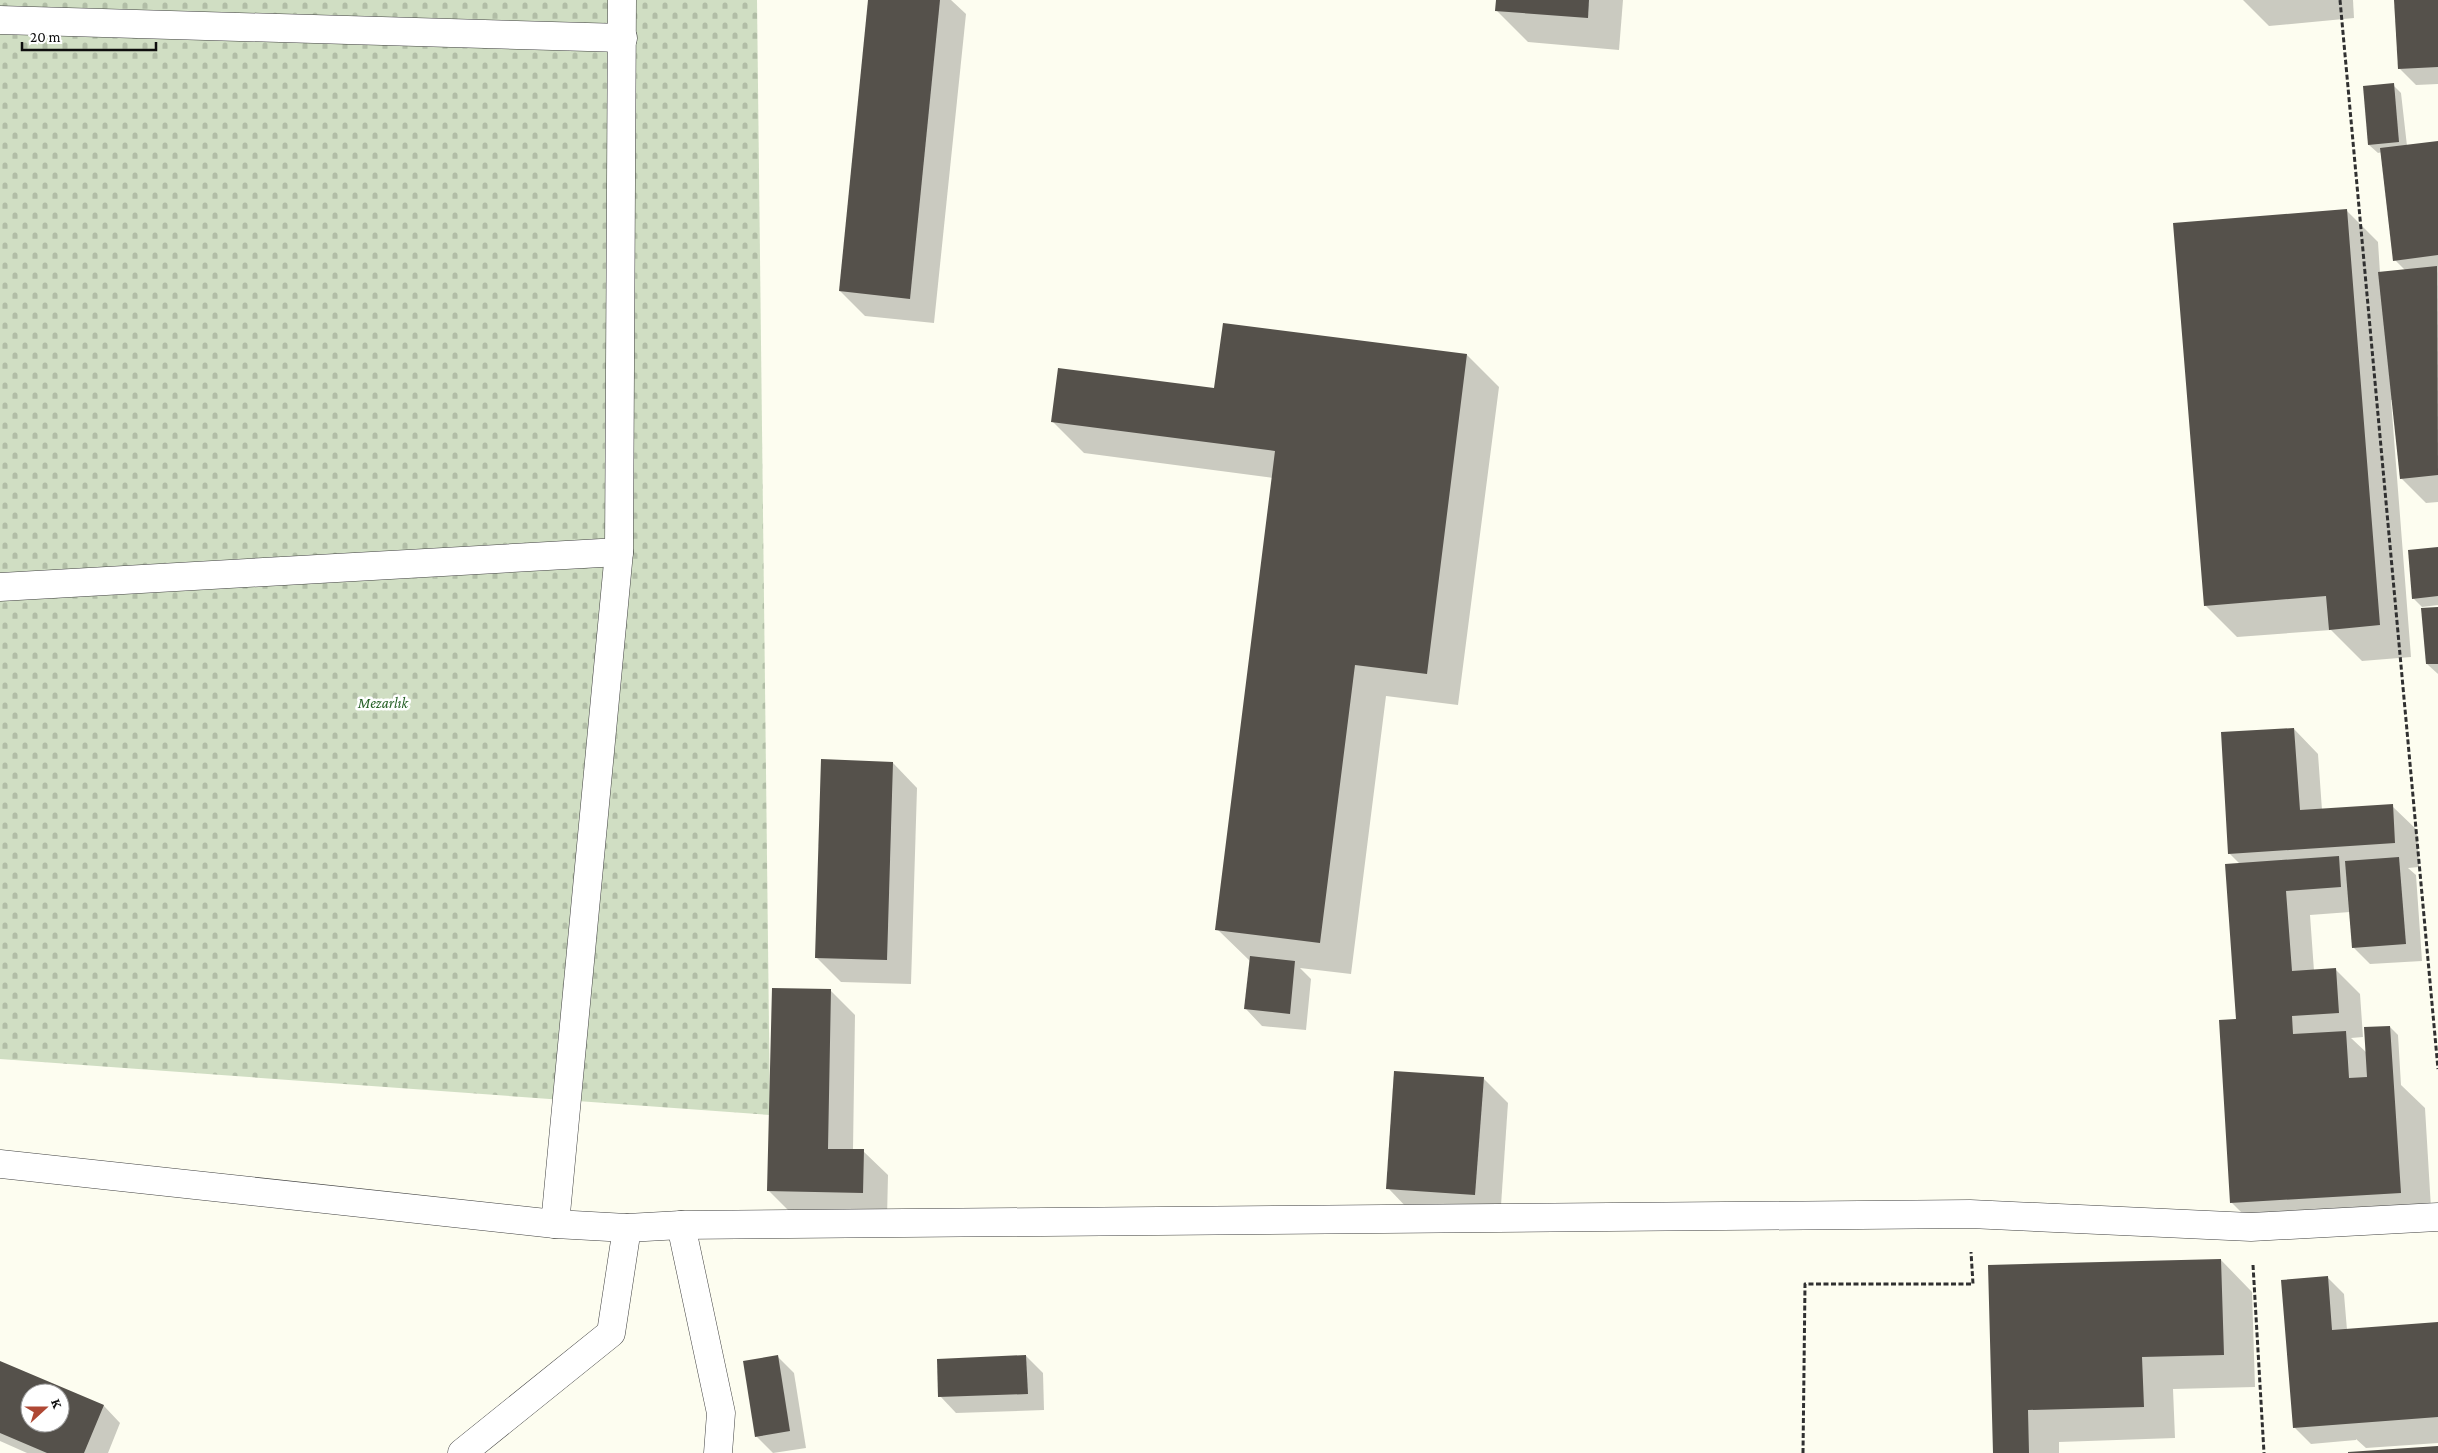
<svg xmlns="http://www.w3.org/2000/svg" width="2438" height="1453" viewBox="0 0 2438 1453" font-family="'Crimson Pro',serif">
<defs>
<pattern id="cemetery-stones" width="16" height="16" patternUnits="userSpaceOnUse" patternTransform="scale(1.25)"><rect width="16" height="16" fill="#d0dec3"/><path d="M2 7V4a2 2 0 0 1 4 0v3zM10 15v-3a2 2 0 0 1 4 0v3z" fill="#b1bda6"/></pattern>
</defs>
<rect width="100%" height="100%" fill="#fdfdf0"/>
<polygon fill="url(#cemetery-stones)" points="0,0 757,0 770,1115 0,1059"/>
<g fill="#0003" fill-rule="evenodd">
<polygon points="869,0 951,0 966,14 934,323 865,316 840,291"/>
<polygon points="1497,0 1623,0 1619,50 1528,42 1496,10"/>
<polygon points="2243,0 2353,0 2354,18 2269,26"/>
<polygon points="2395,0 2438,0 2438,84 2416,85 2399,68"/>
<polygon points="2393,85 2401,93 2407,146 2438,143 2438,502 2426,503 2401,478 2393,400 2391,400 2411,657 2362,661 2331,630 2237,637 2205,605 2346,210 2378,242 2380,273 2405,270 2395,260 2382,152 2378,153 2369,145"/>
<polygon points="1467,355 1499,387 1458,705 1386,696 1351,974 1300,968 1311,979 1306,1030 1262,1026 1246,1009 1251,962 1217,929 1273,478 1084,453 1052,421 1215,389"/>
<polygon points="2438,548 2438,605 2422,607 2413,598"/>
<polygon points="2438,608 2438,674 2427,664"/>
<polygon points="2294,729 2318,754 2322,810 2392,806 2417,830 2419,867 2408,868 2416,875 2422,961 2370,964 2353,947 2350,912 2310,915 2314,971 2335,969 2360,994 2363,1037 2351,1038 2367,1053 2390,1027 2398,1035 2401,1085 2425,1108 2432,1225 2263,1234 2231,1202 2239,1020 2240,864 2229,853"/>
<polygon points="893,763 917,788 911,984 841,982 816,957"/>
<polygon points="830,990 855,1015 853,1150 863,1151 888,1175 887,1218 793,1215 769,1191"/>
<polygon points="1483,1078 1508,1103 1500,1220 1412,1213 1388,1188"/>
<polygon points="2221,1260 2252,1292 2255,1387 2173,1389 2175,1438 2059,1442 2059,1453 1994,1453 1989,1266"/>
<polygon points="2327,1277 2344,1294 2347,1330 2438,1323 2438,1443 2366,1448 2356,1439 2356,1440 2311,1444 2294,1427"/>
<polygon points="777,1356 794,1373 806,1448 773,1453 756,1436"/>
<polygon points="1026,1356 1043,1373 1044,1410 956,1413 940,1396"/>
<path d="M0,1362l104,44 16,17 -12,30h-81l-27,-12zM30,1393h30v30h-30z"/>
</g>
<g fill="#55514b" fill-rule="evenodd">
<polygon points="868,0 940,0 910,299 839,291"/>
<polygon points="1496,0 1589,0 1588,18 1495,11"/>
<polygon points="2394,0 2438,0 2438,67 2398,69"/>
<polygon points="2394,83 2399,142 2368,145 2363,86"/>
<polygon points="2438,141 2438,255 2393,261 2380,148"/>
<polygon points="2347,209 2380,625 2329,630 2326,596 2204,606 2173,223"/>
<polygon points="2437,266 2438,475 2400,479 2378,272"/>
<polygon points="1223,323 1467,354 1427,674 1355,665 1320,943 1215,930 1275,451 1051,422 1058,368 1214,388"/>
<polygon points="2438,547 2438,596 2412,599 2408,550"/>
<polygon points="2438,607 2438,664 2426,664 2421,608"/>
<polygon points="2294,728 2300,810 2393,804 2395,843 2228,854 2221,732"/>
<polygon points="821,759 893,762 887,960 815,958"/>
<polygon points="2339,856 2341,887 2286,891 2292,971 2336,968 2339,1013 2292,1016 2293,1034 2346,1031 2349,1078 2367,1077 2364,1027 2390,1026 2401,1193 2230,1203 2219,1020 2236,1019 2225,864"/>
<polygon points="2399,857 2406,944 2352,948 2345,861"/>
<polygon points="1250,956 1295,961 1290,1014 1244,1009"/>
<polygon points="772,988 831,989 828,1149 864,1149 863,1193 767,1191"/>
<polygon points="1394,1071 1484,1077 1475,1195 1386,1189"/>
<polygon points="2221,1259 2224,1355 2142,1357 2144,1407 2028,1410 2029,1453 1993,1453 1988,1265"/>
<polygon points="2328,1276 2332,1330 2438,1322 2438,1417 2293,1428 2281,1280"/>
<polygon points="778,1355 790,1431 755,1437 743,1361"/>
<polygon points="1026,1355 1028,1394 938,1397 937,1359"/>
<path d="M0,1361l104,44 -20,48h-37l-47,-20zM30,1393h30v30h-30z"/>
<polygon points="2438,1446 2438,1453 2348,1453 2348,1452"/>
</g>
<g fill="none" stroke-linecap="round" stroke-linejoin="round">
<g stroke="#414141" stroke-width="29">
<g id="minor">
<polyline points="0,20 623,38"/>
<polyline points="0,587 619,552"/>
<polyline points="0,1164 555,1224 627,1228 681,1225 1970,1214 2251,1227 2438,1217"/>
<polyline points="555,1224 619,552 622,0"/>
<polyline points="681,1225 721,1413 718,1453"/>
<polyline points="462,1453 611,1333 627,1228"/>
</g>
</g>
<g stroke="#303030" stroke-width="3" stroke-dasharray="5 2.5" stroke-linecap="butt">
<polyline points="2340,0 2438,1069"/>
<polyline points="2253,1265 2264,1453"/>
<polyline points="1803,1453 1805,1284 1973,1284 1971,1252"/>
</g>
<use href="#minor" stroke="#fff" stroke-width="28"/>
</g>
<g text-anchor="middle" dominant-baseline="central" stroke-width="5" stroke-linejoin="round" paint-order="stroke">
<g font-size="15" font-style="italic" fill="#255f25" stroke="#fff">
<text x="383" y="703">Mezarlık</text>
</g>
</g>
<g transform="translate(45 1408) rotate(69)"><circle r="24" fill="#ffffff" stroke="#9f9f9f"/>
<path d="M0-4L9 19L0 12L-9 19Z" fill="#af4834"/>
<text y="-8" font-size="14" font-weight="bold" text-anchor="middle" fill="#0e0e0e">K</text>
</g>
<path d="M22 42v8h134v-8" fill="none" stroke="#0e0e0e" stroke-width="2.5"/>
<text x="30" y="42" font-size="15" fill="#0e0e0e" stroke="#ffffff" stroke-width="4" paint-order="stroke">20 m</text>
</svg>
